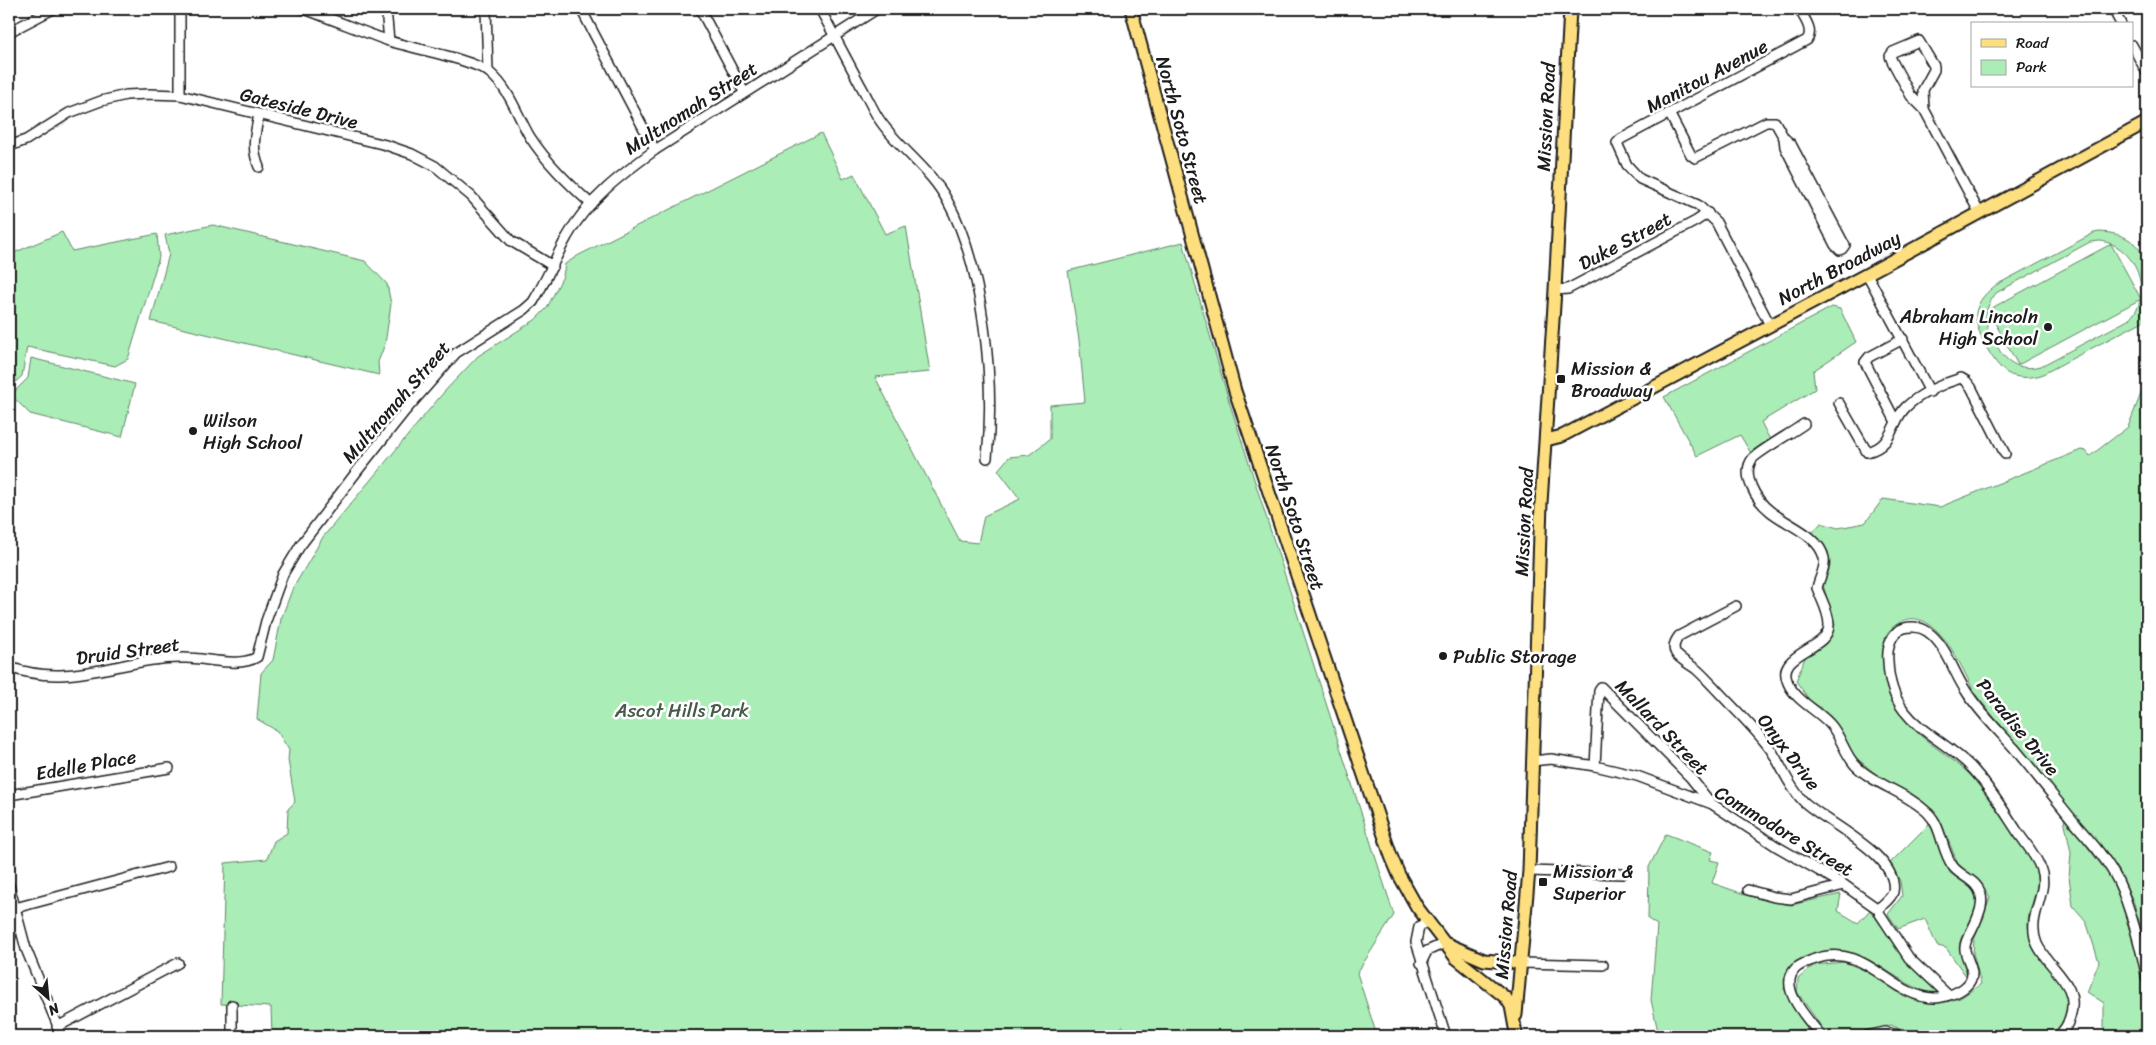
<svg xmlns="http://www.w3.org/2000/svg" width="2156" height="1045" viewBox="0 0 2156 1045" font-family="Sriracha,sans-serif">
<rect width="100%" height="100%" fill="#fff"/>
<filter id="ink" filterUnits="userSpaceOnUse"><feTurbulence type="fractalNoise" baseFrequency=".02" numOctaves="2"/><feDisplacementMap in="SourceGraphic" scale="10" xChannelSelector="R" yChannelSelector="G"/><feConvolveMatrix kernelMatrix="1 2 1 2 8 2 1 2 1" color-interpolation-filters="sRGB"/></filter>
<g filter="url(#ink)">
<g fill="#aaedb6" stroke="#638469" fill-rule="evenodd">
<polygon points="821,133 843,179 854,174 885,234 906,226 930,372 875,377 960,541 978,543 984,516 1020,499 998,470 1009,457 1029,455 1050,439 1050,405 1085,402 1079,340 1068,271 1183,242 1229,401 1394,915 1357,973 1377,1036 1126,1036 1123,1026 1106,1036 994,1036 900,1031 887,1036 272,1036 271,1007 221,1004 225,863 267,859 274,841 287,833 288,809 295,802 288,760 289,750 277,731 257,719 261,673 273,660 281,619 292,590 323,537 444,392 478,356 535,320 547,308 563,276 565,264 579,255"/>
<polygon points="213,225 365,261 387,284 391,304 385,344 378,362 379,375 151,321 169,254 165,235"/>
<polygon points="62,232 72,251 157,234 159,257 128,359 115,366 27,347 22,376 9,388 9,255"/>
<path d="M2099,232c57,2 48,45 48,87l-106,56c-10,3 -24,4 -34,-2 -14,-9 -33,-44 -31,-60 2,-13 11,-21 20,-28l98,-52zM2100,241c35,3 56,55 28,79l-87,46c-23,6 -37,-5 -47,-25 -5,-9 -10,-19 -7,-30 1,-7 5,-12 9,-18l94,-51z"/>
<polygon points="2111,244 2141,299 2018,365 1988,310"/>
<polygon points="1832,307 1840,309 1856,342 1813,371 1815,389 1761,422 1770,440 1752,455 1740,435 1697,456 1664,397"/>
<polygon points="31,358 135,384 122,437 30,414 11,395 28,378"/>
<path d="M2147,388v563l-13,-48 -16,-34 -143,-175c-13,-27 -44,-101 -83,-66 -9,9 -9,28 -7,39 3,16 6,38 17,50 22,27 56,42 80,70 13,15 23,33 34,50 6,8 14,16 18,25 12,27 -11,46 -5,70 5,22 25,35 35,54 2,5 4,12 6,18l-12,29 -5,3h-137l-25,-11 -24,7 -5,4h-34l-31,-44 1,-13 16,-14 30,-3 30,12 25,19 32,10 29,-5 21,-14 -8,-31 1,-13 16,-43 -11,-16 -21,-17 -19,-46 -21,-20 -40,-22 -25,-21 -11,-20 -29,-30 -17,-24 10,-26 18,-11 11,-19 -12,-40 7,-19 -3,-15 -15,-18 9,-10 17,5 27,-5 18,-24 57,8 141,-57 5,1 4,5 38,-29 14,-36z"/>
<polygon points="2063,814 2113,881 2130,925 2146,993 2147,1036 2104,1036 2104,1003 2087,992 2099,962 2086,921 2073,906 2069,877 2071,853"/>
<polygon points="1930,823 1950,873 1975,891 1978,906 1962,942 1961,952 1968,975 1966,976 1946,948 1937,946 1925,919 1898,929 1888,914 1902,896 1900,881 1890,863"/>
<path d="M1666,834l47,18 -3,8 9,2 -7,21 38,13 41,9 50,-11 -3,17 20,12 12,-13 36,49 31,30v5c-44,-8 -59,-44 -107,-41 -5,0 -11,0 -15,1 -9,3 -17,9 -25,13l-6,22 25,40 -35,2 -13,5h-102l-8,-36 6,-75 -9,-6 1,-52z"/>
</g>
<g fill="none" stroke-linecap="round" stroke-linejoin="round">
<g stroke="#1c1c1c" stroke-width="12">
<g id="minor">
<polyline points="180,9 180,95"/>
<path d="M304,9c28,10 57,22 85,32 23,7 86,19 101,32 20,17 27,42 40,64 17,26 38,46 61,67"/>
<polyline points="386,9 389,41"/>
<polyline points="486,9 488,71"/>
<polyline points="581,9 655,150"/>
<polyline points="700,9 744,92"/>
<path d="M820,9c14,26 27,51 41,77 7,12 12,25 20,36 20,28 50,48 66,78 37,67 48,182 40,258"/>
<polyline points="2113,9 2121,24"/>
<polyline points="9,32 53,9"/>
<polyline points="2132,45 2147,73"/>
<polyline points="1924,109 1923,90 1934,70 1934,66 1919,41 1893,52 1890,56 1892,61 1911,96 1924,109 1979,212"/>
<polyline points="1669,113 1691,155 1695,158 1766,122 1775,122 1784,138 1791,144 1843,242 1845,245 1842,249 1840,250 1835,245 1785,147 1784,138"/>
<polyline points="9,144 15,144 26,140 69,113 101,101 126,95 149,94 180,95 386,145 412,154 435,166 471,196 511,241 553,266"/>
<path d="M259,167c-8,-19 -4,-33 0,-52"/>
<polyline points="1867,274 1930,392"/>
<polyline points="1555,290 1568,289 1696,221 1708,213"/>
<path d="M1770,325l-54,-103 -18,-17 -58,-26 -13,-14 -10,-22 4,-4 186,-99c7,-10 -3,-22 -8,-31"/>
<path d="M1839,403l28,49c27,-6 24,-31 39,-45 13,-13 38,-24 55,-29l5,3 5,6 34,67"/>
<polyline points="1896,422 1865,362 1869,357 1903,339"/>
<path d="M1804,424c-11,8 -43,26 -51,34 -13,16 3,42 17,53 17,14 49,24 54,47 2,10 -5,20 -7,30 4,11 12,24 12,37 0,26 -55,27 -41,58 8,18 28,26 41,40 12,12 15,31 27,43 19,19 50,26 72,47 14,14 13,36 24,52 4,7 12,10 18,15 20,14 10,34 1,52 -3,5 -7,11 -6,18 2,13 14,24 1,36 -7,7 -23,12 -32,12 -44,-1 -68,-57 -119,-39 -7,3 -15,5 -20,10 -18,20 15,52 26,67"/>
<path d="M1736,606l-57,30c-14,18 5,24 17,33 7,6 13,13 19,19 18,20 40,40 56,62 12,18 16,34 32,51 23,22 97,54 90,91 -2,7 -10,12 -15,17"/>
<path d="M9,667c64,23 115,-11 177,-9 21,0 54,10 71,-1l9,-36 17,-47 17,-28 58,-76 47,-59 51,-58 68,-43 9,-8c13,-21 22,-44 34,-65 20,-37 55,-63 88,-87l222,-141"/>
<polyline points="1532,761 1551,759 1595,766 1637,776 1712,804 1776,846 1844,885 1878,909 1880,914 1909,958 1948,995"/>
<polyline points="1595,766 1599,690 1601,687 1690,777 1710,802"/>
<polyline points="9,795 169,768"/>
<polyline points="1529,871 1622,874"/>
<polyline points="9,885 26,949 62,1036"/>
<polyline points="1748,890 1774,897 1791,899 1844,885"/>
<polyline points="1428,920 1419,927 1416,942 1446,1036"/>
<polyline points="9,941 14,926 15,908 169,867"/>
<polyline points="1421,963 1427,951 1445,943"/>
<polyline points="1521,963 1603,965"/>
<polyline points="57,1027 178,963"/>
<polyline points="232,1036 232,1005"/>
<polyline points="1866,1036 1885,1032 1904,1036"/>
<path d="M2058,1036c6,-5 10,-12 12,-19 11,-33 -21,-47 -33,-73 -12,-29 14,-51 3,-77 -5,-13 -15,-24 -23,-36 -14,-21 -28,-45 -46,-64 -36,-36 -81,-43 -83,-106 -1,-10 1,-23 10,-30 9,-6 22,-5 30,1 19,14 25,40 38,59 13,21 32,39 48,57 22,26 43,53 65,80 14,16 29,33 39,53 12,25 24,71 29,98"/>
</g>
</g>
<g stroke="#1c1c1c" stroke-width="15">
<g id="major">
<polyline points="1131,9 1235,391 1391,856 1399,875 1417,907 1456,958 1506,998 1511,1006 1516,1033"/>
<polyline points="1546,440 1562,436 1867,274 2147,122"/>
<polyline points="1447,944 1484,960 1521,963"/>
<polyline points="1516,1015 1529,871 1541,503 1555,290 1570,9"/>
</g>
</g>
<use href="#minor" stroke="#fff" stroke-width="9"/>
<use href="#major" stroke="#fedf80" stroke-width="11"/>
</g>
</g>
<g fill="#1c1c1c" stroke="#fff" stroke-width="2">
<circle cx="2048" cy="327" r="5"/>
<rect x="1556" y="374" width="10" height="10" rx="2.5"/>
<circle cx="193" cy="431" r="5"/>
<circle cx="1443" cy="656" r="5"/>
<rect x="1538" y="877" width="10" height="10" rx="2.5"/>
</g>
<g text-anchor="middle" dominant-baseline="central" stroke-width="5" stroke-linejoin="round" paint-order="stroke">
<g font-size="19" fill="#1c1c1c" stroke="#fff">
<text transform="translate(1707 76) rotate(-28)">Manitou Avenue</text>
<text transform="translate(299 108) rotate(14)">Gateside Drive</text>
<text transform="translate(691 108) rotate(-33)">Multnomah Street</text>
<text transform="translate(1546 117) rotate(-87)">Mission Road</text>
<text transform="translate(1182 130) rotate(75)">North Soto Street</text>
<text transform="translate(1625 241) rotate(-28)">Duke Street</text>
<text transform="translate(1839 268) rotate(-28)">North Broadway</text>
<text transform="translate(396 402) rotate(-49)">Multnomah Street</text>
<text transform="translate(1295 517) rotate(72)">North Soto Street</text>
<text transform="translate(1524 522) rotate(-87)">Mission Road</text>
<text transform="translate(128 651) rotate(-8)">Druid Street</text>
<text transform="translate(1662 727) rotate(46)">Mallard Street</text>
<text transform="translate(2018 727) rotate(51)">Paradise Drive</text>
<text transform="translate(1789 752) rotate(53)">Onyx Drive</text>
<text transform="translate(86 765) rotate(-10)">Edelle Place</text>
<text transform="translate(1784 831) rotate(31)">Commodore Street</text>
<text transform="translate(1506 925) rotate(-85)">Mission Road</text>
</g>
<g font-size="19" fill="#1c1c1c" stroke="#fff" text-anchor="start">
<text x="2038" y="316" text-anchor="end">Abraham Lincoln<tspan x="2038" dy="22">High School</tspan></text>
<text x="1571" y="368">Mission &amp;<tspan x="1571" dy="22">Broadway</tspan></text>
<text x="203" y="420">Wilson<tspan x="203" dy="22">High School</tspan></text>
<text x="1453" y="656">Public Storage</text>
<text x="1553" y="871">Mission &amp;<tspan x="1553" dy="22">Superior</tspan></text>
</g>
<g font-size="19" fill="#475b4a" stroke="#fff">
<text x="682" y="710">Ascot Hills Park</text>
</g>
</g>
<rect width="2156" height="1045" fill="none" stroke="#fff" stroke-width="30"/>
<rect x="15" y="15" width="2126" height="1015" fill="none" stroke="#1c1c1c" stroke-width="2" filter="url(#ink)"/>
<rect x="1971" y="22" width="162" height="65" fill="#ffffff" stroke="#a4a4a4"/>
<rect x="1981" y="39" width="25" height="8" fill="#fedf80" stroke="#a4a4a4"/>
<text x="2016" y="48" font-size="15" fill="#1c1c1c">Road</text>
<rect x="1981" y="60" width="25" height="15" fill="#aaedb6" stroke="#a4a4a4"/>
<text x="2016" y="72" font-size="15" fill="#1c1c1c">Park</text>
<g transform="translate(48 998) rotate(153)" stroke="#ffffff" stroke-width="4" paint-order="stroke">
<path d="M0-4L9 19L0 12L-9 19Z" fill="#1c1c1c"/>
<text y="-8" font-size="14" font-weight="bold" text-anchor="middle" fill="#1c1c1c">N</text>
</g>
</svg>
